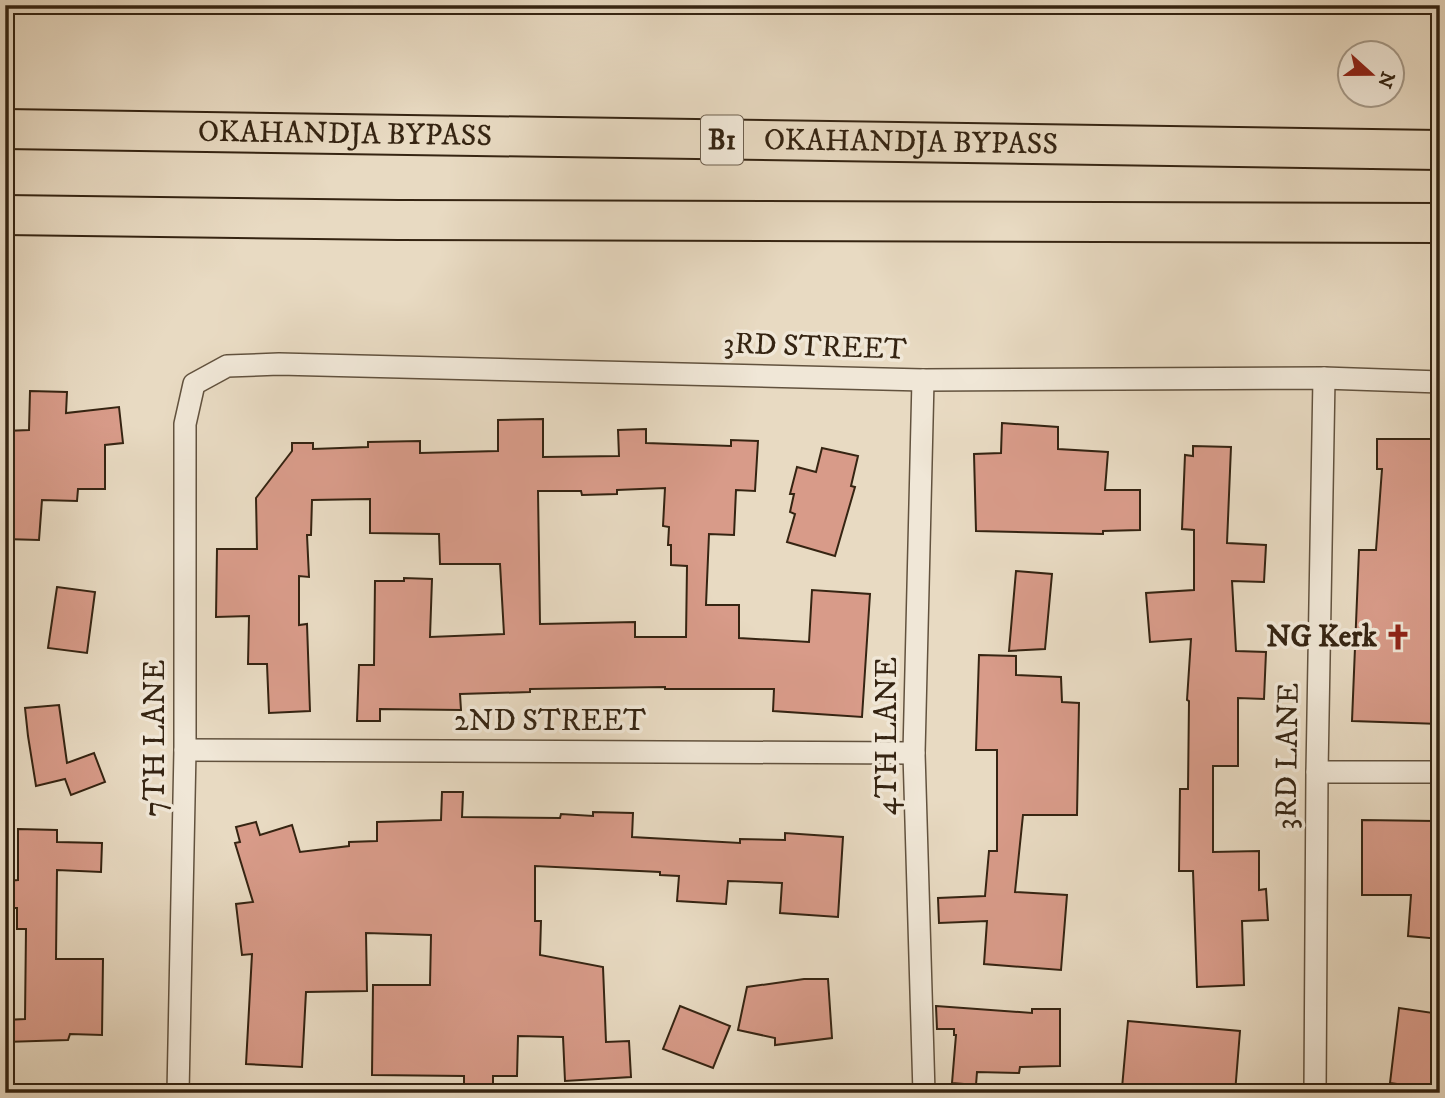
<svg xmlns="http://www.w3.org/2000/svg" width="1445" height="1098" viewBox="0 0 1445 1098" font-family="'IM FELL DW Pica',serif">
<rect width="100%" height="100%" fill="#e8dac2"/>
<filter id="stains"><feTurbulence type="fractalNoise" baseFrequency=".00286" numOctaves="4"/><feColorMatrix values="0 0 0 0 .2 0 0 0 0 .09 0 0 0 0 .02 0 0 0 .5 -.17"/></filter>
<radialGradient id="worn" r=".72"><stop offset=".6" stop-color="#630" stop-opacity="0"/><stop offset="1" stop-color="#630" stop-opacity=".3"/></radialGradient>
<g fill="#d89b89" stroke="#352412" stroke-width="2" fill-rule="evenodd">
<polygon points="30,391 67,392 66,413 119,407 123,443 105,445 105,489 78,489 77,501 42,500 39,540 5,539 5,431 29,430"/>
<path d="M543,419v38l76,-1 -1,-26 28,-1v14l85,3v-6l27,1 -3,50 -19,-1 -2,45 -25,-1 -3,71h33v33l70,4 3,-52 58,4 -8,123 -89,-6 1,-22h-109v-2l-135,2v3l-70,2 1,16 -81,-1v12h-23l2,-56h15l1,-84h29v-3l28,1 -2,58 74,-3 -4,-70h-60l-1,-30 -69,-1v-34l-58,1 -1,35h-4l2,42 -10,-1v49l8,-1 3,87 -41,2 -2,-49h-19l1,-48 -33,1 1,-68h40l-1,-51 36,-47v-8h21v6l55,-2v-5l52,-1v12l78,-2v-31zM665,488l-2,38 6,1 -1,18h3v20l16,1 -1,71h-51v-15l-95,2 -2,-133h43l1,4 35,-1v-4z"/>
<polygon points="1002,423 1058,427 1058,449 1108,452 1105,490 1140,490 1140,530 1103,531 1103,534 976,531 974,454 1001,453"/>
<polygon points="1377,439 1440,439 1440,724 1352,721 1359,550 1376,550 1382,469 1377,469"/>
<polygon points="1193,446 1231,447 1227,543 1266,545 1264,582 1232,581 1236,651 1266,652 1264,699 1238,698 1238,766 1213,766 1213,852 1259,851 1259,890 1266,889 1268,920 1242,921 1244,985 1197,987 1193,871 1179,871 1180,789 1188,789 1189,701 1187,700 1191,639 1150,642 1146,593 1194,590 1194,530 1182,529 1185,455 1193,456"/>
<polygon points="822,448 858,456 851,486 855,487 835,556 787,542 795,514 790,512 794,494 790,494 797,467 816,472"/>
<polygon points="1016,571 1052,574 1045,649 1009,651"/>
<polygon points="57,587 95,592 87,653 48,648"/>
<polygon points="979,655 1016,656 1016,675 1061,677 1062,702 1079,703 1077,815 1023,815 1015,892 1067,895 1061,970 984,964 987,921 939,923 938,898 985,896 989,851 997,851 997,750 976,750"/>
<polygon points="59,705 67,763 94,753 105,782 71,795 65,779 36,786 28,736 25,708"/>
<polygon points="442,792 463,792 462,817 560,818 561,814 593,816 593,812 633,813 632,837 740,843 740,839 785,840 785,833 843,837 838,917 780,913 782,883 728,881 726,904 677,901 679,876 660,875 660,872 535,866 535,921 541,921 540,955 603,967 606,1042 629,1041 631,1077 565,1081 563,1037 518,1036 517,1076 493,1076 493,1090 464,1090 464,1076 372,1075 373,985 430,985 431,935 366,933 367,991 306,992 302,1067 246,1064 252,954 242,955 236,904 253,902 235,843 240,842 236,827 256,822 260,835 292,825 300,852 349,846 349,842 377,841 377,822 441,820"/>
<polygon points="1362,820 1435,821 1434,906 1440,907 1440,939 1408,936 1411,895 1362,895"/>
<polygon points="18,829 57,830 57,842 102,843 101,872 57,870 56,959 103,959 102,1035 70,1034 68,1040 5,1042 5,1020 25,1019 26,929 17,929 17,908 5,908 5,881 18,880"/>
<polygon points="804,979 828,979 832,1038 775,1045 775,1038 738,1030 747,987"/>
<polygon points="680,1006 730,1026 713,1068 663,1049"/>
<polygon points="936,1006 1032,1013 1032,1009 1060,1009 1060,1066 1020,1067 1019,1073 977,1072 976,1085 952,1083 956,1035 954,1035 954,1029 937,1029"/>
<polygon points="1399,1008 1440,1014 1437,1057 1440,1057 1440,1090 1390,1083"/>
<polygon points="1128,1021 1240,1031 1235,1093 1176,1093 1122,1088"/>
</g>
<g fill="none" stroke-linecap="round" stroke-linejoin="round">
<g stroke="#62523e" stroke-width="24">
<g id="street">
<polyline points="923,380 914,753 924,1093"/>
<polyline points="185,750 914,753"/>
<polyline points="1317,772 1440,772"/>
<polyline points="178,1093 185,750 185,424 194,384 227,366 279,364 923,380 1324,378 1440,382"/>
<polyline points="1315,1093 1317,772 1324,378"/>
</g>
</g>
<g stroke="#352412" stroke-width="42">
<g id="highway">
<path id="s1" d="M5,129l1435,21"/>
<polyline points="5,215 398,220 1440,223"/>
</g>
</g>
<use href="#street" stroke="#f0e7d7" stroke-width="21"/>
<use href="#highway" stroke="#e8dac2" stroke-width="38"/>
</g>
<defs>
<g id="church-bare" transform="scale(2.1)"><path d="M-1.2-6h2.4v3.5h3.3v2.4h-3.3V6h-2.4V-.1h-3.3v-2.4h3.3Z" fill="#8f2418" stroke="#f0e7d7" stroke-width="2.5" paint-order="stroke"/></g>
</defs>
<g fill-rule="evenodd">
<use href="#church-bare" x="1398" y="637"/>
</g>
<g text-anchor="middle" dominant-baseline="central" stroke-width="7" stroke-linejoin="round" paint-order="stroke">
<rect fill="#f0e7d7" stroke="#6d5e4d" stroke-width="2" x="701" y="115.5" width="42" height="49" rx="5"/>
<g font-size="28" font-weight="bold" fill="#352412">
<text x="722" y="140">B1</text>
</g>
<g font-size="30" fill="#352412" stroke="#f0e7d7">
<text stroke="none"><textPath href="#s1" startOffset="340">OKAHANDJA BYPASS</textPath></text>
<text stroke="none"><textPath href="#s1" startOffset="906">OKAHANDJA BYPASS</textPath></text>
<text transform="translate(815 347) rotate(2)">3RD STREET</text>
<text x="550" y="721">2ND STREET</text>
<text transform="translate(887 736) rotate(-90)">4TH LANE</text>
<text transform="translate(155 738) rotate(-90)">7TH LANE</text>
<text transform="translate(1288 756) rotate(-89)">3RD LANE</text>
</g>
<g font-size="30" font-weight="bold" fill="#352412" stroke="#f0e7d7" text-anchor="end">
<text x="1377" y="637">NG Kerk</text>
</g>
</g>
<rect width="1445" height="1098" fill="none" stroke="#e8dac2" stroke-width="28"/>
<rect x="7" y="7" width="1431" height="1084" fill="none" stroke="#352412" stroke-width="3.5"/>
<rect x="14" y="14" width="1417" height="1070" fill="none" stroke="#352412" stroke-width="2"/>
<g transform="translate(1371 74) rotate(111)"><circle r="33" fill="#f0e7d7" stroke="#a59988" stroke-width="2"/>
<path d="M0-5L12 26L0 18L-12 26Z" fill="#8f2418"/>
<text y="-10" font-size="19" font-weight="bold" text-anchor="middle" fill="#352412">N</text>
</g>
<rect width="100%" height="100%" filter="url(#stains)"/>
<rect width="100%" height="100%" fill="url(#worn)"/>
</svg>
